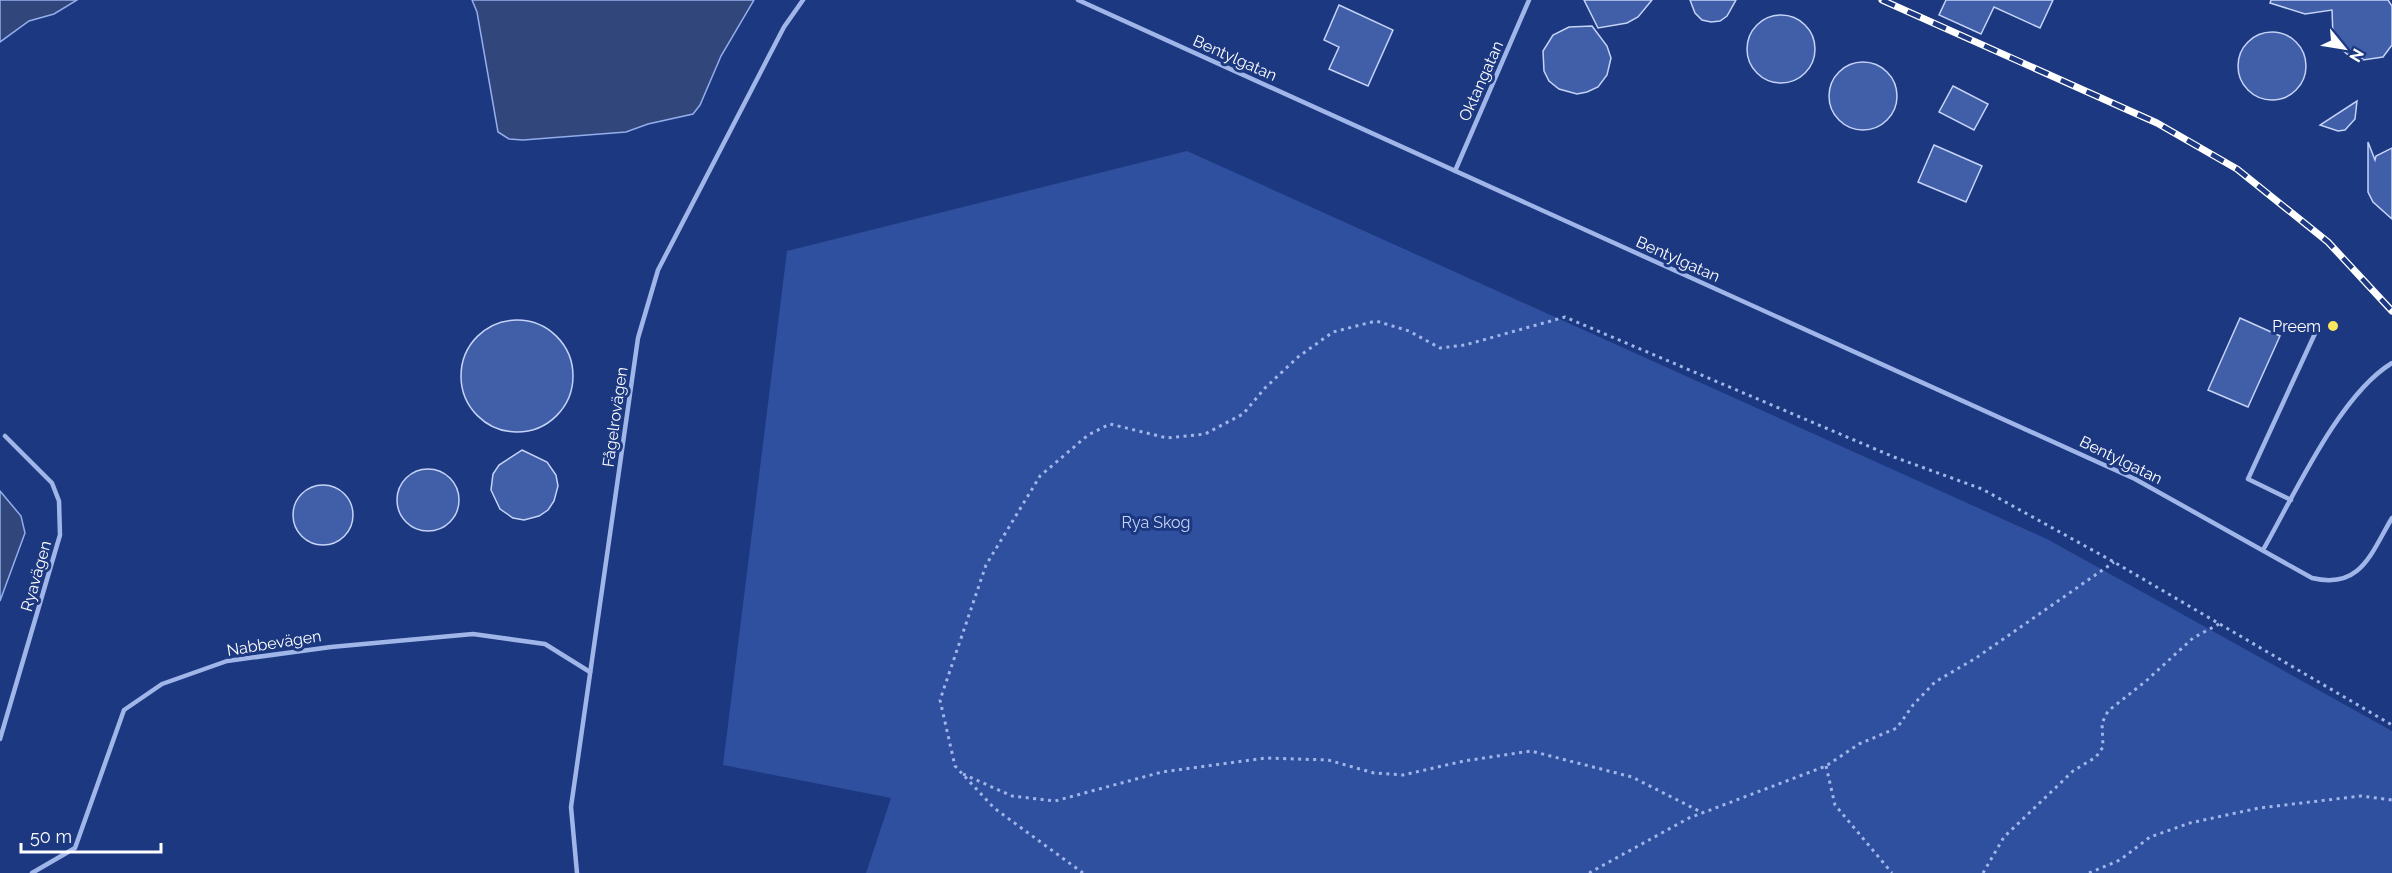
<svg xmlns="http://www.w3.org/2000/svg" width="2392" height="873" viewBox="0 0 2392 873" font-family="Raleway,sans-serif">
<rect width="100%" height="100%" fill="#1c3880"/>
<polygon fill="#2f4f9f" points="1187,151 2047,539 2392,731 2392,873 866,873 891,798 723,765 787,251"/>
<g fill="#31467b" stroke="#93aeeb" stroke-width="1.5">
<polygon points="0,0 77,0 54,14 29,21 0,42"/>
<polygon points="472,0 754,0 721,56 700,105 693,114 648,124 626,132 523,140 509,139 498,132 477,12"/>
<polygon points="0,491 21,516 25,533 0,601"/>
</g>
<g fill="#415ea8" stroke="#c4d3f7" stroke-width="1.5">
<polygon points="1584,0 1652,0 1638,17 1627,23 1598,28"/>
<polygon points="1690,0 1736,0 1727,16 1720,21 1711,22 1702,20 1695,13"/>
<polygon points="1946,0 2053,0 2040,28 1994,7 1981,34 1939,15"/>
<polygon points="2271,0 2388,0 2392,6 2392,45 2383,57 2363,60 2361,55 2361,58 2347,54 2338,46 2333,36 2332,10 2305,14 2270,3"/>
<polygon points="1339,5 1393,30 1368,86 1329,69 1339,47 1324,40"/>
<circle cx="1781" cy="49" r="34"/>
<polygon points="1592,26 1607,46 1611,58 1607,75 1598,87 1587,92 1577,94 1559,89 1549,81 1544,71 1543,51 1553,35 1569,27"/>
<circle cx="2272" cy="66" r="34"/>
<circle cx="1863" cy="96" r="34"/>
<polygon points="1953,86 1988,104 1974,130 1939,112"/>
<polygon points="2357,101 2355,119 2345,130 2338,131 2320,125"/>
<polygon points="2368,142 2375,160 2376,156 2392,148 2392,219 2373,202 2368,192"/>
<polygon points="1934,145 1982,166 1966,202 1918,182"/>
<polygon points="2240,318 2280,336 2248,407 2208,390"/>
<circle cx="517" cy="376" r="56"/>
<polygon points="522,450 547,462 556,475 558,486 554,501 548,510 539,516 524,520 513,518 500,509 491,490 493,474 499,465"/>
<circle cx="428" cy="500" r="31"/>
<circle cx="323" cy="515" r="30"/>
</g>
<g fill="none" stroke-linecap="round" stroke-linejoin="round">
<g stroke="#a0b6e9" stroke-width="3" stroke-dasharray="3 4.5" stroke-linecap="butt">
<polyline points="1826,766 1835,805 1892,873"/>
<polyline points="963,774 1012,796 1055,801 1162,772 1266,758 1328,760 1374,773 1403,775 1464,761 1531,751 1632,777 1703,813"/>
<polyline points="1083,873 994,808 955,766 940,700 986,565 1040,476 1088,435 1110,424 1167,438 1205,434 1243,414 1265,388 1298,357 1333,332 1376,321 1409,331 1440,348 1465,345 1565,317 1894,457 1982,489 2114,562 2392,725"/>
<polyline points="1589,873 1689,818 1826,766 1859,744 1897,728 1913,705 1935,682 1976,658 2114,562"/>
<polyline points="1983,873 2004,837 2073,771 2096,757 2103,747 2102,723 2108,711 2146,681 2193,638 2219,624"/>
<polyline points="2089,873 2120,860 2150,837 2190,823 2259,808 2361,796 2392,800"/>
</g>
<g stroke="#a0b6e9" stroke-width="4.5">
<path d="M1078,0l1057,479 177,99c49,12 59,-25 80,-60"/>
<polyline points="1455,171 1529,0"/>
<polyline points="2291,500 2248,479 2318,327"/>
<path d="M2263,550c31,-54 76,-155 129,-187"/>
<polyline points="0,739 60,535 59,501 52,483 5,436"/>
<polyline points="32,873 75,848 124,710 162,684 227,661 331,647 473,634 545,644 590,672"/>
<polyline points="577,873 571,807 638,338 658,270 784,27 803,0"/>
</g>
<g stroke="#fff" stroke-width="7">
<polyline id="rail" points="1882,0 2157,123 2237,169 2328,242 2392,311"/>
</g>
<use href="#rail" stroke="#1c3880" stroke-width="4.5" stroke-dasharray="14" stroke-linecap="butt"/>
</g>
<circle fill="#f9e55e" stroke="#1c3880" stroke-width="2" cx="2333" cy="326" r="6"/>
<g text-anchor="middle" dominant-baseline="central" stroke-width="6" stroke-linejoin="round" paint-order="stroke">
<g font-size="16" fill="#fff" stroke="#1c3880">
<text transform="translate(1235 58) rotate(24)">Bentylgatan</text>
<text transform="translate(1481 81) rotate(-66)">Oktangatan</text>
<text transform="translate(1678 259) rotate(24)">Bentylgatan</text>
<text transform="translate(615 417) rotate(-82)">Fågelrovägen</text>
<text transform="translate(2121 460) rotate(26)">Bentylgatan</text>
<text transform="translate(36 576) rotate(-74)">Ryavägen</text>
<text transform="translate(274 643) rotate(-9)">Nabbevägen</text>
</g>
<g font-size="16" fill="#fff" stroke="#1c3880" text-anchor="end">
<text x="2321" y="326">Preem</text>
</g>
<g font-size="16" fill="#c4d3f7" stroke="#1c3880">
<text x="1156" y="522">Rya Skog</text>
</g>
</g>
<g transform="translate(2344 48) rotate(120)" stroke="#1c3880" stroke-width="4.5" paint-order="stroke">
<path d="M0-4.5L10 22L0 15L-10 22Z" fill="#ffffff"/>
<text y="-9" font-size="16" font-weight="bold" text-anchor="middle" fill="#ffffff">N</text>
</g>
<path d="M21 843v9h140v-9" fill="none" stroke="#ffffff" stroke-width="3"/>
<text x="30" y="843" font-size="18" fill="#ffffff" stroke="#1c3880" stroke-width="4.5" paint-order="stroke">50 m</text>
</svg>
